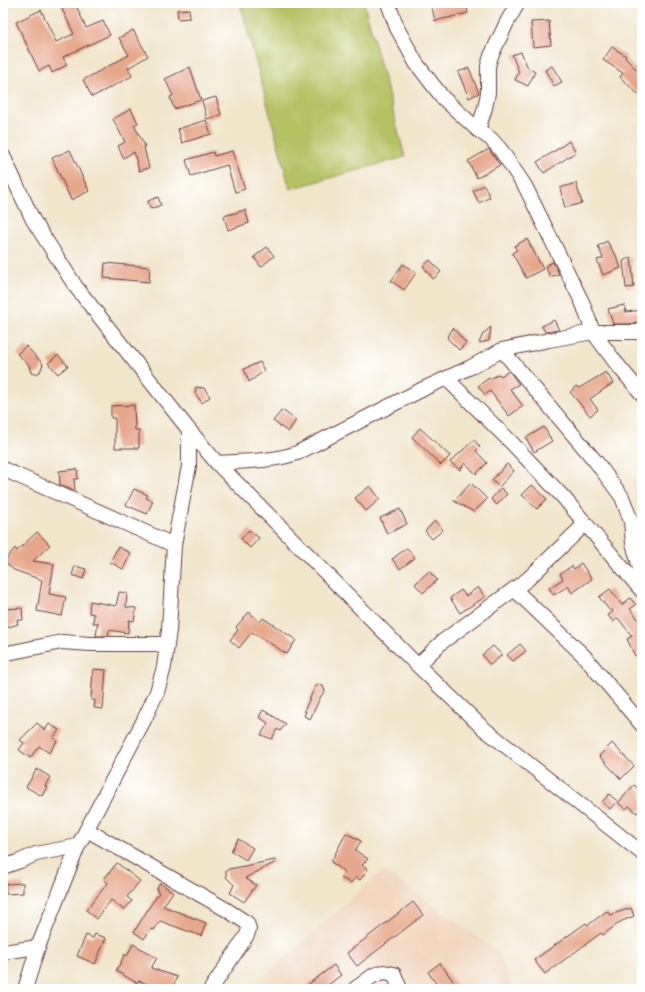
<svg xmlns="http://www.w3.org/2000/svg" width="645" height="992" viewBox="0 0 645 992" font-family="Mali,sans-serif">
<rect width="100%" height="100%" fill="#fff"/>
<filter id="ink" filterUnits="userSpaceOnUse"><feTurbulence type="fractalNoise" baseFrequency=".025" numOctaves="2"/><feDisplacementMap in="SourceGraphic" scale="8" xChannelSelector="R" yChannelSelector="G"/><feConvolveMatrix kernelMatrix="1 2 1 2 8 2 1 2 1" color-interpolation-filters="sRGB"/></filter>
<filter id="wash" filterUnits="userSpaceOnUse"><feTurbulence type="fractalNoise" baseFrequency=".012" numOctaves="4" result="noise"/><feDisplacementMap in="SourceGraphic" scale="16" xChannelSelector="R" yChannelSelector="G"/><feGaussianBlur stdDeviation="0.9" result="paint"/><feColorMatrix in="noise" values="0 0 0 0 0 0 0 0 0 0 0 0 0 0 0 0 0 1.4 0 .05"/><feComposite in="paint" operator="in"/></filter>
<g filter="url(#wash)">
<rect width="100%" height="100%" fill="#f1e5ca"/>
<polygon fill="#f1d5bd" points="383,870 499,952 512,989 250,989"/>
<polygon fill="#b5c264" stroke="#807048" points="240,3 364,3 405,157 290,189"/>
<g id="blocks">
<g fill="#e6a78c">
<polygon points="68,3 75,3 86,28 103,21 110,35 63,57 67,65 52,73 49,66 39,71 16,22 41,10 56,42 74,34 61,7"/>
<polygon points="431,3 466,3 468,13 435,21"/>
<polygon points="189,9 190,18 178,19 177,10"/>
<polygon points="549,21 551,45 533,47 531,22"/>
<polygon points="133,30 148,56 128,68 132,76 92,97 83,80 129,55 119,38"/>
<polygon points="612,47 626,56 625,58 642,75 642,98 620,77 623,73 603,60"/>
<polygon points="521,52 528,68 535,72 528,86 515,80 519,72 512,55"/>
<polygon points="552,66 562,82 554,86 545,70"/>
<polygon points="190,67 201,100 174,109 170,97 173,96 165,79"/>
<polygon points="469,68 479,93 469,98 458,72"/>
<polygon points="216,97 221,115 207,119 202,101"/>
<polygon points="131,109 138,123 134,125 145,146 144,147 149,168 139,171 134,152 123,158 118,146 125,142 113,119"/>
<polygon points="206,120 211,134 182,143 178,129"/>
<polygon points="569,141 576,152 544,173 537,162 561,147"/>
<polygon points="489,149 500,165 477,178 468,161"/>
<polygon points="70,150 89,191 71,200 52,158"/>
<polygon points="232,151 245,189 235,192 227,165 191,176 186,160 213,152 214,156"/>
<polygon points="576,183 582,203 565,208 560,188"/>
<polygon points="484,185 490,197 479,203 473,191"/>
<polygon points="158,197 161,205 151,209 148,201"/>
<polygon points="245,210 249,223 228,230 224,216"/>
<polygon points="527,239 543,269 526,278 512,253 517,250 514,246"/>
<polygon points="607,241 614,253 615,253 621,268 603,275 597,260 603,258 598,246"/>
<polygon points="267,247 274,256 261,267 254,257"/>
<polygon points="631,257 634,287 626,288 623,261"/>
<polygon points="430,260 441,272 433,279 423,266"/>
<polygon points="553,262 559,274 550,277 545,266"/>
<polygon points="105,263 150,267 149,282 104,278"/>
<polygon points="403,264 416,273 404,290 391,281"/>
<polygon points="624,305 626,312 642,310 642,320 631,324 613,324 608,309"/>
<polygon points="554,320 559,330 545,332 542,326"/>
<polygon points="491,327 489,341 479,343 483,334"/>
<polygon points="453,328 466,343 459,350 447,338"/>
<polygon points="26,346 43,364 40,372 36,374 31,373 29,365 17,354"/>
<polygon points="58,355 68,366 58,374 48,363"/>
<polygon points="260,362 264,371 249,382 244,369"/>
<polygon points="509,371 519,384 510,389 523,406 509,416 490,391 485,395 478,386 489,378 490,379 499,374 501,376"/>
<polygon points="606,372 613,383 590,399 598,410 590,416 570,392 576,386 579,388"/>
<polygon points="196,387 204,388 210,397 202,403 195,393"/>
<polygon points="134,405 135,430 139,430 139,448 115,448 115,418 111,418 111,406"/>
<polygon points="282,410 296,420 288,432 273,421"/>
<polygon points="544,427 552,441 534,452 526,438"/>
<polygon points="420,428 450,456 441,465 412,437"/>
<polygon points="474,440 480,447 476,451 487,463 476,474 465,463 460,470 450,462"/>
<polygon points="507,464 514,471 499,487 492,480"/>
<polygon points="77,469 78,479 74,479 75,491 60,485 59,471"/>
<polygon points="471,483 487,499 474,512 454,501"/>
<polygon points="532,485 547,499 537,509 522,495"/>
<polygon points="370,486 380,499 366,511 355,498"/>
<polygon points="501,488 507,494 497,505 491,499"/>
<polygon points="134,489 148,495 146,498 153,501 147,514 126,505"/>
<polygon points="400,509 407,524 387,534 380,518"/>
<polygon points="435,521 443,530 432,539 425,531"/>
<polygon points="249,530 259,538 250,548 241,539"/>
<polygon points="37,532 50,545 33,561 54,564 49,594 66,597 62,616 37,611 42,580 14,570 4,561 15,548 17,551"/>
<polygon points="118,547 131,553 123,569 110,562"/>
<polygon points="407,548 415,558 400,569 392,559"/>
<polygon points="581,563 592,579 572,593 568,586 554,595 549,588 563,579 560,574 572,566 574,569"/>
<polygon points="75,566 86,569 83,579 72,575"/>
<polygon points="429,571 437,580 423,593 415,584"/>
<polygon points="478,587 485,597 460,613 450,598 461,590 466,596"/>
<polygon points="610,589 622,605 630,598 636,605 630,609 641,623 638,625 642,632 642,653 635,656 627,639 632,636 618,618 613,622 608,615 613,612 612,609 610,611 599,597"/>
<polygon points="119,592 127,593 126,607 136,608 134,621 129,620 128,633 109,630 108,636 96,636 98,623 93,623 94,614 89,613 90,601 116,606"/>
<polygon points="22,608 23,620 17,620 18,624 6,628 3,619 3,609"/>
<polygon points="249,612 260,622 263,618 296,640 287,654 252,632 239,648 230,640 238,630 236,627"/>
<polygon points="520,644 526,651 513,661 507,655"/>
<polygon points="493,646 502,655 490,665 482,655"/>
<polygon points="93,669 106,670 103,709 94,708 95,700 91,700"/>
<polygon points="319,684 323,686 325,691 321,696 310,719 304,716 306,711 304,711 315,687"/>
<polygon points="263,710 286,724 280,731 277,729 272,739 261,735 268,723 259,717"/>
<polygon points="37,723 45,730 49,724 59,730 53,738 57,741 49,753 39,746 30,758 19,750 24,743 20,740"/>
<polygon points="612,743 634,766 621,779 599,756"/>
<polygon points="37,769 50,777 45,786 47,787 42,796 26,787"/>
<polygon points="634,785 642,792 642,808 637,813 629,806 626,809 618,803"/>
<polygon points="609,794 617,801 610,809 602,802"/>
<polygon points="346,833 361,841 355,850 368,859 362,865 368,869 360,880 356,877 351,883 341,878 345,872 331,862"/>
<polygon points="238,839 253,848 246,860 231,851"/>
<polygon points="275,860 276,862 245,878 256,885 244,902 230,893 234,885 226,877 226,871 229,869"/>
<polygon points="117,863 140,881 127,897 132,901 124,910 111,900 97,919 86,910 108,883 104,879"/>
<polygon points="23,883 23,893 6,894 5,884"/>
<polygon points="160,883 173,892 163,906 206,923 201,936 160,921 154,930 151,929 144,939 134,932 150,906 159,893 157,892 157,888"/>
<polygon points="413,902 423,915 357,966 347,953"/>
<polygon points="631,908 634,916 620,922 603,935 601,933 545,974 534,960 586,923 588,925 607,911 610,915"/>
<polygon points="95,934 106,938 95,964 77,956 86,935 93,938"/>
<polygon points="133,944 157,958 151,968 177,977 172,989 161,989 139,981 137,983 116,971 125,954 127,956"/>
<polygon points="440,963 459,989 440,989 428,972"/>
<polygon points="334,965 341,975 323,989 302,989"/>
</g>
</g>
</g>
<g filter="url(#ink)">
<use href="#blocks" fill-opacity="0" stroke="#633d43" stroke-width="1"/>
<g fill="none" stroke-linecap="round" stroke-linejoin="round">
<g stroke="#633d43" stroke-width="16">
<g id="minor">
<polyline points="388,3 397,28 416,63 443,98 478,130 491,139 500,149 525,186 583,304 593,332 616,363 642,394"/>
<polyline points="478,130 485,108 488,93 488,66 491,56 507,22 518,3"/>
<polyline points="3,156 33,220 76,287 189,430 217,463 410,658 483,728 642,853"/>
<polyline points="502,350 597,463 622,497 631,521 633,543 642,575"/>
<polyline points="447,379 511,442 564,498 642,591"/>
<path d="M217,463c26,-2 54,-1 80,-10l128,-65 46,-21 31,-17 47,-10 44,-8h49"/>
<polyline points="3,469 174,545"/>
<polyline points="514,589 583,655 642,725"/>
<polyline points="3,654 62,642 91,644 167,644"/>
<polyline points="418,665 442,642 528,579 585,524"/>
<polyline points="87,830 227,910 247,923 249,929 247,935 211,989"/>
<polyline points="3,867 20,861 36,854 78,846"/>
<polyline points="3,953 10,951 38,947"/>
<polyline points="25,989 38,947 78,846 144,720 157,692 164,667 169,630 174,545 189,466 189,430"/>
<polyline points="355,989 374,975 384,972 394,974 400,989"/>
</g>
</g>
<use href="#minor" stroke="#fff" stroke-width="14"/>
</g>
</g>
<rect width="645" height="992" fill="none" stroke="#fff" stroke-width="16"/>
</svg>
